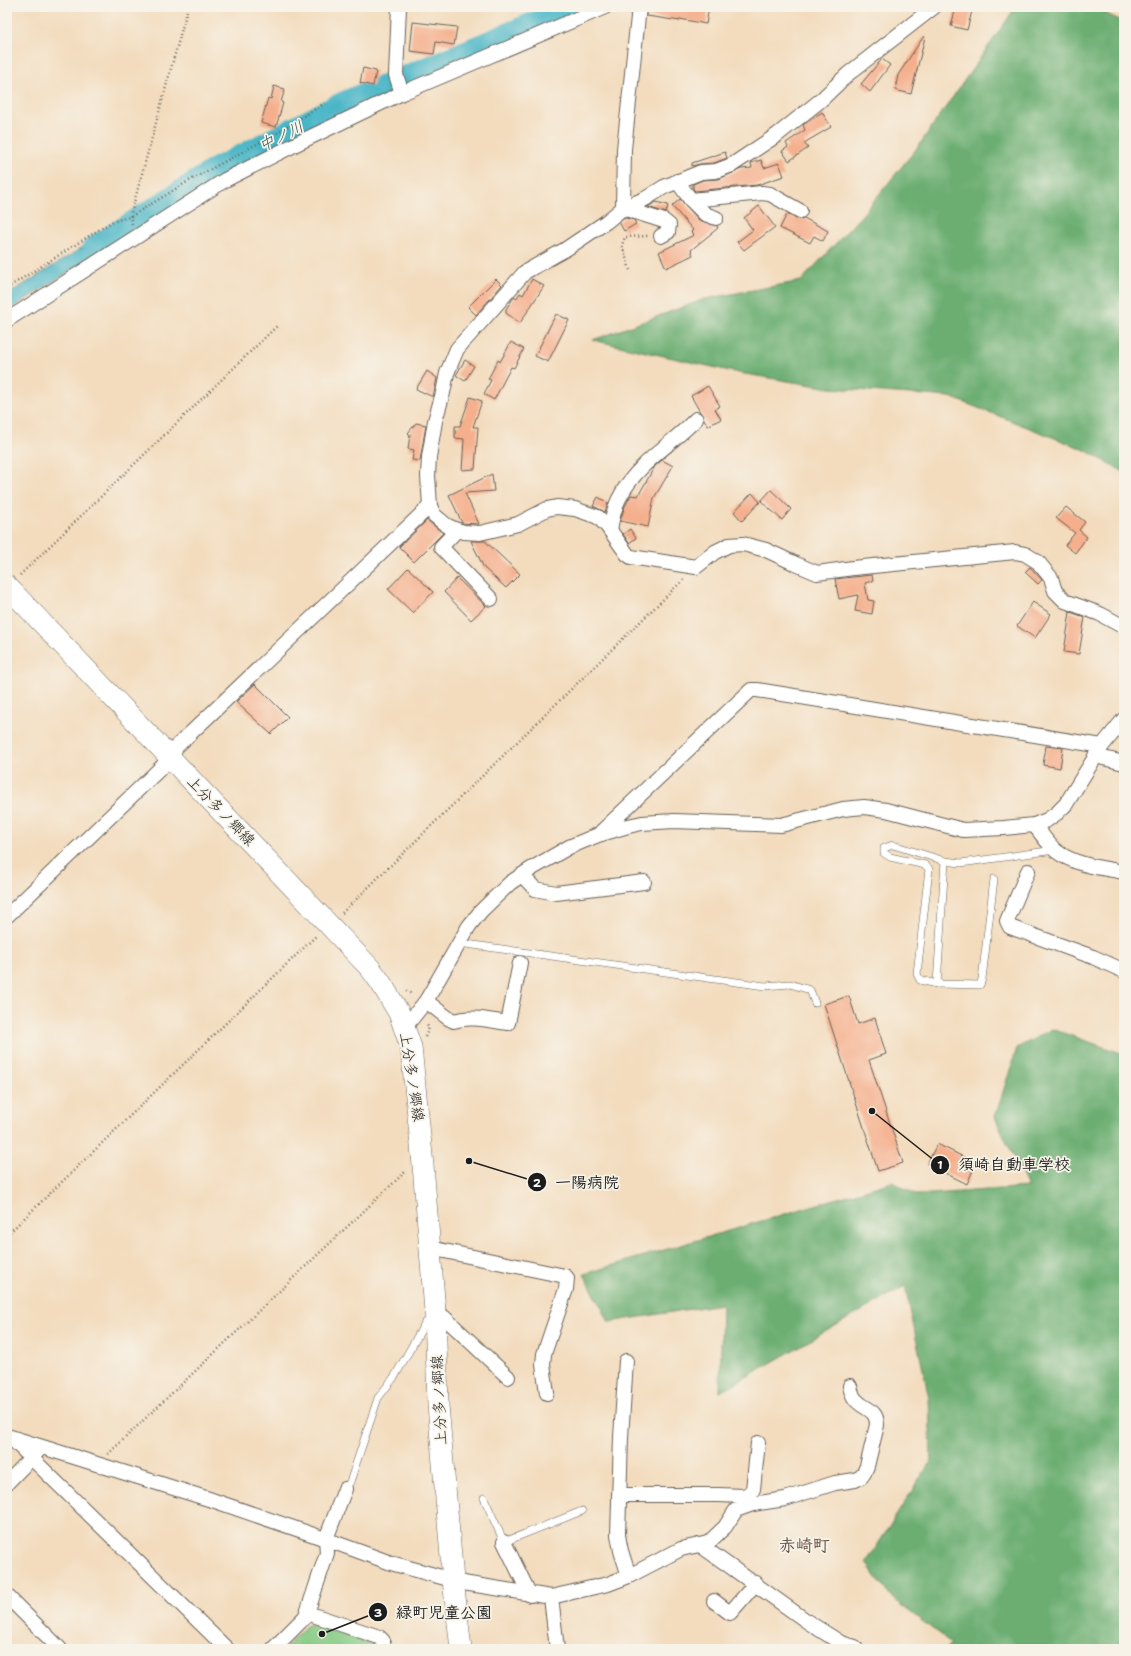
<svg xmlns="http://www.w3.org/2000/svg" width="1131" height="1656" viewBox="0 0 1131 1656" font-family="'Shantell Sans','Klee One',sans-serif">
<rect width="100%" height="100%" fill="#f7f3e8"/>
<filter id="ink" filterUnits="userSpaceOnUse"><feTurbulence type="fractalNoise" baseFrequency=".025" numOctaves="2"/><feDisplacementMap in="SourceGraphic" scale="8" xChannelSelector="R" yChannelSelector="G"/><feConvolveMatrix kernelMatrix="1 2 1 2 8 2 1 2 1" color-interpolation-filters="sRGB"/></filter>
<filter id="wash" filterUnits="userSpaceOnUse"><feTurbulence type="fractalNoise" baseFrequency=".012" numOctaves="4" result="noise"/><feDisplacementMap in="SourceGraphic" scale="16" xChannelSelector="R" yChannelSelector="G"/><feGaussianBlur stdDeviation="0.9" result="paint"/><feColorMatrix in="noise" values="0 0 0 0 0 0 0 0 0 0 0 0 0 0 0 0 0 1.4 0 .05"/><feComposite in="paint" operator="in"/></filter>
<g filter="url(#wash)">
<rect width="100%" height="100%" fill="#f3dcbe"/>
<polygon fill="#85ca84" stroke="#507350" points="314,1623 371,1643 376,1649 284,1649 306,1626"/>
<g fill="#6cae72" stroke="#446547">
<polygon points="1016,7 1092,7 1124,22 1124,472 1083,449 950,397 830,388 739,373 593,340 705,299 801,281 863,214 917,148"/>
<polygon points="1052,1029 1124,1054 1124,1649 945,1649 951,1643 893,1599 866,1563 931,1461 929,1398 905,1286 720,1392 722,1304 609,1322 584,1274 892,1182 917,1195 1028,1187 995,1117 1017,1048"/>
</g>
<polygon fill="#4ab6c7" stroke="#336972" points="121,223 127,235 7,311 7,295"/>
<g fill="none" stroke-linecap="round" stroke-linejoin="round">
<polyline stroke="#4ab6c7" stroke-width="25" points="95,248 216,170 343,104 575,7"/>
</g>
<g id="blocks">
<g fill="#f5af8c">
<polygon points="647,7 674,7 692,10 692,7 709,7 706,24 680,19 680,21 647,16"/>
<polygon points="956,7 973,7 967,30 951,26"/>
<polygon points="413,22 457,27 454,45 436,42 434,54 410,51"/>
<polygon points="924,36 925,37 911,94 895,90 898,75"/>
<polygon points="882,59 890,65 870,92 861,84"/>
<polygon points="363,68 376,71 373,86 360,83"/>
<polygon points="274,86 285,89 281,102 283,103 276,127 261,123 268,98 271,99"/>
<polygon points="822,112 831,127 804,143 808,148 789,161 782,151 788,147 786,143 805,130 803,125"/>
<polygon points="725,152 727,158 714,163 700,164 692,166 692,163"/>
<polygon points="761,160 764,168 779,163 784,176 757,185 695,191 693,189 693,184 703,180 719,179 741,169 752,168 751,163"/>
<polygon points="680,199 699,220 717,226 718,228 691,250 693,255 666,268 659,252 694,235 691,232 693,230 672,206"/>
<polygon points="656,202 668,205 666,213 648,207"/>
<polygon points="759,206 775,227 744,250 737,242 753,230 744,218"/>
<polygon points="787,214 796,219 804,218 828,231 823,241 814,236 810,243 780,228"/>
<polygon points="625,218 634,220 636,224 624,231 619,222"/>
<polygon points="496,279 502,285 476,315 468,307"/>
<polygon points="532,279 544,286 520,323 506,313 506,309 514,297 516,299 520,293 523,295"/>
<polygon points="556,314 569,320 548,362 535,356"/>
<polygon points="511,342 524,349 514,368 511,367 494,400 484,394 491,380 488,379 498,360 500,362"/>
<polygon points="465,360 474,366 465,381 456,375"/>
<polygon points="427,371 437,378 433,397 416,389"/>
<polygon points="708,386 720,406 715,409 721,419 708,426 691,396"/>
<polygon points="470,397 482,401 473,427 478,427 475,469 462,470 464,439 455,438 455,426 460,426"/>
<polygon points="416,423 426,425 420,461 412,460 414,450 408,449 410,435 408,433"/>
<polygon points="662,460 673,466 654,498 648,527 620,521 625,506 631,495 638,496 655,466"/>
<polygon points="492,474 494,491 465,493 479,524 462,523 449,495"/>
<polygon points="771,490 791,509 782,520 761,501"/>
<polygon points="752,493 760,502 742,521 734,512"/>
<polygon points="598,497 608,503 605,512 593,506"/>
<polygon points="1066,507 1085,522 1079,530 1087,537 1075,553 1065,545 1075,533 1056,518"/>
<polygon points="427,520 443,533 414,562 399,547"/>
<polygon points="630,529 636,538 629,543 623,534"/>
<polygon points="471,541 485,541 520,574 506,588 484,568"/>
<polygon points="1030,567 1042,580 1038,584 1025,572"/>
<polygon points="408,568 433,592 413,613 388,589"/>
<polygon points="872,575 873,581 865,583 868,600 874,601 872,614 855,611 858,595 839,599 835,579"/>
<polygon points="457,578 486,606 471,620 444,592"/>
<polygon points="1033,602 1051,614 1035,638 1017,626"/>
<polygon points="1070,612 1085,617 1079,654 1064,652"/>
<polygon points="255,684 288,717 271,734 236,702"/>
<polygon points="1046,746 1063,748 1060,768 1043,765"/>
<polygon points="849,996 858,1024 875,1018 886,1054 869,1060 903,1163 878,1171 824,1004"/>
<polygon points="937,1144 976,1163 967,1184 927,1164"/>
</g>
</g>
</g>
<g filter="url(#ink)">
<use href="#blocks" fill-opacity="0" stroke="#675f55" stroke-width="1"/>
<g fill="none" stroke-linecap="round" stroke-linejoin="round">
<g stroke="#675f55" stroke-width="8">
<g id="service">
<polyline points="994,879 982,979 980,985 937,984 920,980 917,974 929,869 925,865 890,857 884,853 884,848 893,845 945,861 961,863 1055,850"/>
<polyline points="459,943 765,986 790,984 810,990 815,1003"/>
<polyline points="937,984 945,861"/>
<polyline points="345,1489 350,1482 378,1398 395,1376 425,1323"/>
<polyline points="484,1498 504,1542 582,1511"/>
</g>
</g>
<g stroke="#675f55" stroke-width="16">
<g id="minor">
<polyline points="399,7 396,75 402,93"/>
<polyline points="934,7 848,74 821,100 777,135 732,165 716,171 701,172 664,187 645,199 623,208 606,222 566,249 525,272 457,349 447,373 443,393 435,421 429,457 428,476 430,506 434,515 446,525 457,530 464,532 480,533 518,524 547,509 557,507 575,509 598,517 607,526 627,554 631,557 696,567 715,552 729,545 743,544 766,550 796,564 817,573 853,568 1015,552 1025,554 1038,562 1051,578 1055,591 1065,601 1100,614 1124,627"/>
<polyline points="677,181 691,200 762,193 770,194 800,211"/>
<polyline points="691,200 705,214 716,218"/>
<polyline points="623,208 624,149 639,7"/>
<polyline points="623,208 664,221 669,225 668,232 661,236"/>
<polyline points="7,320 225,180 296,144 402,93 605,7"/>
<polyline points="457,530 441,547 491,599"/>
<path d="M610,530c2,-12 5,-25 11,-35 17,-32 50,-50 75,-76"/>
<polyline points="1095,756 1124,763"/>
<path d="M1034,825c7,8 14,19 22,26 18,14 46,17 68,21"/>
<polyline points="601,832 751,690 757,690 1102,746"/>
<polyline points="1028,871 1007,921 1010,927 1093,957 1124,971"/>
<polyline points="522,875 535,889 556,893 644,882"/>
<polyline points="7,916 171,758 176,747 430,506"/>
<path d="M426,1001l22,17 6,3c17,-6 37,0 54,2l12,-60"/>
<polyline points="405,1027 426,1001 469,926 481,911 510,883 531,869 569,847 598,835 628,826 642,823 674,821 781,825 843,809 864,807 886,810 963,830 1004,828 1034,825 1047,820 1057,813 1066,804 1102,746 1124,719"/>
<polyline points="430,1248 565,1276 567,1278 566,1289 544,1354 543,1365 547,1393"/>
<polyline points="435,1311 445,1318 508,1377"/>
<polyline points="626,1361 621,1437 618,1535 621,1551 629,1576"/>
<path d="M7,1436l205,64 102,35 77,28 72,20 88,14 57,-13 21,-8 52,-27 27,-6 17,-16 11,-17 17,-6 32,-5 50,-16 20,-3 6,-3 3,-4 3,-7 10,-41c0,-16 -12,-15 -21,-25 -4,-4 -5,-9 -6,-14"/>
<polyline points="12,1439 227,1649"/>
<polyline points="7,1483 38,1451"/>
<polyline points="619,1495 719,1495 744,1496 751,1493 753,1489 758,1443"/>
<polyline points="504,1542 530,1595"/>
<polyline points="700,1545 808,1622 841,1643 855,1647"/>
<polyline points="7,1596 60,1649"/>
<polyline points="551,1597 557,1649"/>
<polyline points="714,1601 730,1613 756,1583"/>
<polyline points="307,1613 379,1637 383,1641 384,1649"/>
<polyline points="273,1649 305,1617 307,1613 327,1553 326,1539 345,1489"/>
</g>
</g>
<g stroke="#675f55" stroke-width="22">
<polyline id="secondary" points="7,586 370,968 381,983 399,1013 411,1047 423,1165 435,1311 438,1405 453,1580 461,1649"/>
</g>
<g stroke="#675f55" stroke-width="2.5" stroke-dasharray="1 3" stroke-linecap="butt">
<polyline points="132,224 130,217 188,7"/>
<polyline points="630,270 622,245 625,237 649,236"/>
<polyline points="7,288 113,221 130,217 187,182 279,132 326,102"/>
<polyline points="20,575 278,325"/>
<polyline points="342,913 684,579"/>
<polyline points="406,991 412,994"/>
<polyline points="425,1037 429,1028 427,1025"/>
<polyline points="7,1235 317,935"/>
<polyline points="108,1454 406,1171"/>
</g>
<use href="#service" stroke="#fff" stroke-width="7"/>
<use href="#minor" stroke="#fff" stroke-width="14"/>
<use href="#secondary" stroke="#fff" stroke-width="21"/>
</g>
</g>
<g text-anchor="middle" dominant-baseline="central" stroke-width="3.5" stroke-linejoin="round" paint-order="stroke">
<g font-size="15" fill="#1c1c1c" stroke="#f7f3e8">
<text transform="translate(221 811) rotate(46)">上分多ノ郷線</text>
<text transform="translate(412 1077) rotate(81)">上分多ノ郷線</text>
<text transform="translate(439 1400) rotate(-93)">上分多ノ郷線</text>
</g>
<g font-size="16" font-style="italic" fill="#2e5a60" stroke="#f7f3e8">
<text transform="translate(281 136) rotate(-27)">中ノ川</text>
</g>
<g font-size="17" font-weight="bold" fill="#684f43" stroke="#f7f3e8">
<text x="804" y="1545">赤崎町</text>
</g>
</g>
<path fill="none" stroke="#1c1c1c" stroke-width="1.5" d="M872 1111L940 1165M469 1161L537 1182M322 1634L378 1612"/>
<g fill="#1c1c1c" stroke="#f7f3e8" stroke-width="1.5">
<circle cx="872" cy="1111" r="4"/>
<circle cx="469" cy="1161" r="4"/>
<circle cx="322" cy="1634" r="4"/>
<circle cx="940" cy="1165" r="10"/>
<circle cx="537" cy="1182" r="10"/>
<circle cx="378" cy="1612" r="10"/>
</g>
<g font-size="12" text-anchor="middle" font-weight="bold" fill="#fff">
<text x="940" y="1169">1</text>
<text x="537" y="1187">2</text>
<text x="378" y="1617">3</text>
</g>
<g font-size="16" text-anchor="middle" font-weight="bold" fill="#1c1c1c" stroke="#f7f3e8" stroke-width="3.5" stroke-linejoin="round" paint-order="stroke">
<text x="1014" y="1170">須崎自動車学校</text>
<text x="587" y="1188">一陽病院</text>
<text x="444" y="1618">緑町児童公園</text>
</g>
<rect width="1131" height="1656" fill="none" stroke="#f7f3e8" stroke-width="24"/>
</svg>
